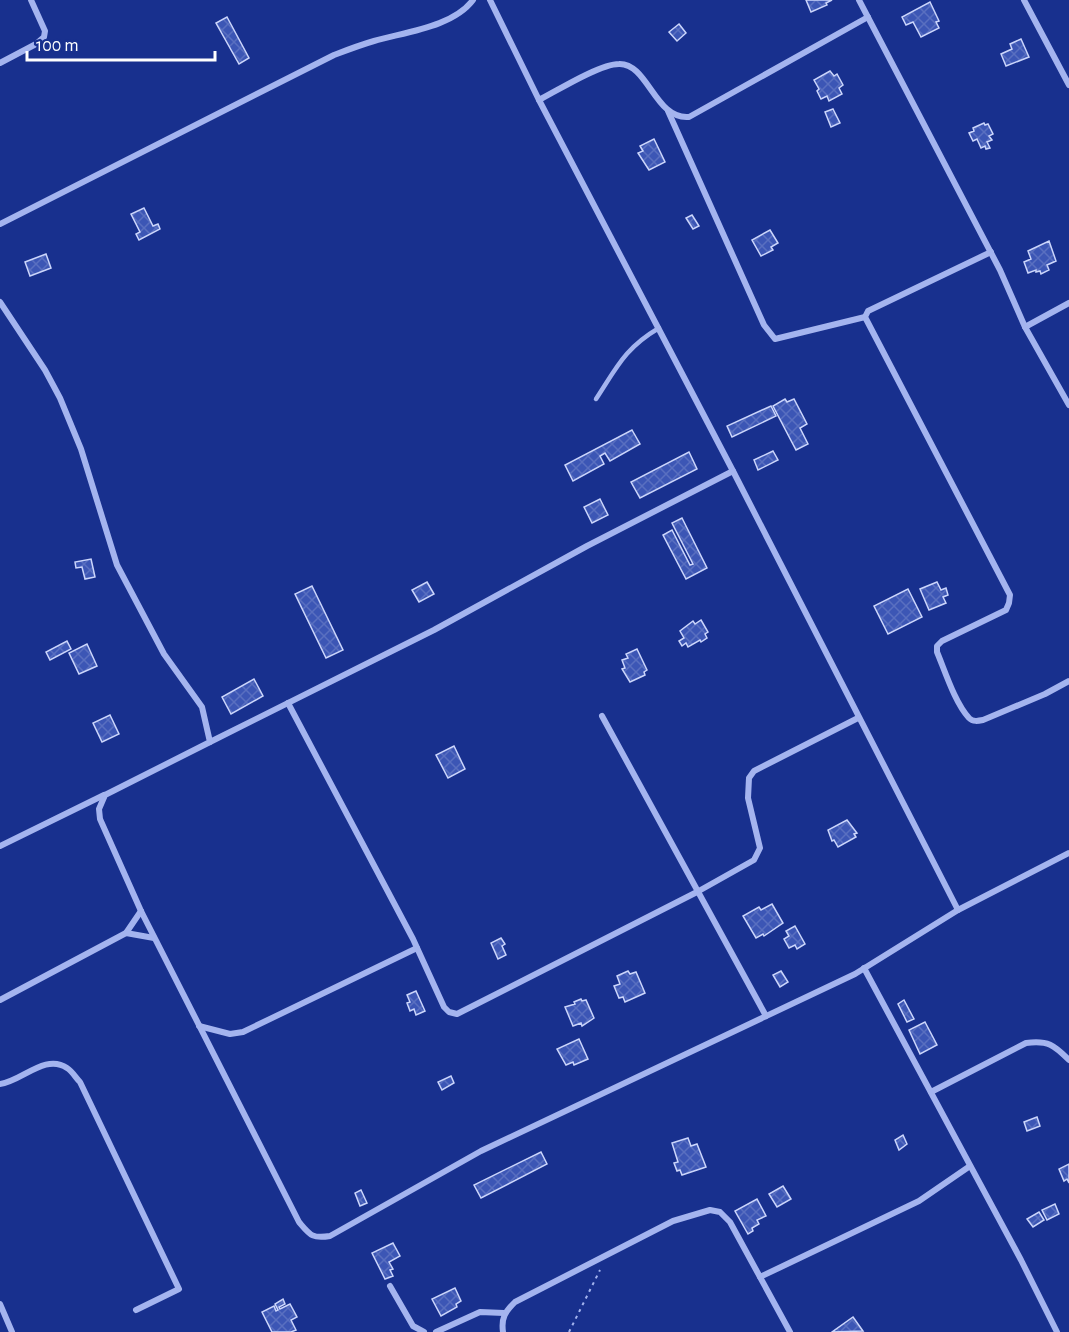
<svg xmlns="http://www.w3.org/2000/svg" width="1069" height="1332" viewBox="0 0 1069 1332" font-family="'Alegreya Sans',sans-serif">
<defs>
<pattern id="building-cross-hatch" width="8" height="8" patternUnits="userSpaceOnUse" patternTransform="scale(1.5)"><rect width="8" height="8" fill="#3c56b5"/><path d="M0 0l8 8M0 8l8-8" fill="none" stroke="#596fc0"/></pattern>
</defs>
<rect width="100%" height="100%" fill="#18308e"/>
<g fill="url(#building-cross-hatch)" stroke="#cbd5fb" stroke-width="1.5">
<polygon points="806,0 832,0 826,3 827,5 811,12"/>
<polygon points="930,2 939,21 936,22 939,28 921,37 913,22 906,25 902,17"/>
<polygon points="227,17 249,58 239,64 216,23"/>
<polygon points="679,24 686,33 677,41 669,32"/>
<polygon points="1021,39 1029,57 1006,66 1001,54 1012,49 1010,44"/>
<polygon points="830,71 834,76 837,74 843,85 839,88 842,94 829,101 827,96 821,99 817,91 819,89 814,80"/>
<polygon points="833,109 840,123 831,127 825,112"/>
<polygon points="984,123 985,125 988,124 993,134 989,136 992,140 987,142 990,148 986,149 985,146 981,148 977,139 973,141 969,133 974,131 973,128"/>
<polygon points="654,139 665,162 649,170 638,153 643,151 640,146"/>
<polygon points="144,208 153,226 158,224 160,229 139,240 136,234 140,232 131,214"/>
<polygon points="692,215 699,226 693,229 686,218"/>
<polygon points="770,230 778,243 771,247 773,250 761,256 752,240"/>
<polygon points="1049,241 1056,261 1047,265 1049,270 1041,274 1040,271 1036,272 1036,270 1028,273 1024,262 1031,259 1028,251"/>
<polygon points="46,254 51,268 30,276 25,262"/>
<polygon points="785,399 787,402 794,399 807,424 800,428 808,444 796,450 773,406"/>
<polygon points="771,406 776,416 732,437 727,426"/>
<polygon points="632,430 640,444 610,461 605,453 600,456 604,464 573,481 565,465"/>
<polygon points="773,451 778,460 758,470 754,460"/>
<polygon points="689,452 697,469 640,498 631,482"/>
<polygon points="600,499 608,515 592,523 584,507"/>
<polygon points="682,518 707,568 686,579 663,535 672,530 690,565 693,564 672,523"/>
<polygon points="91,559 95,577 85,579 82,567 76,568 75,562"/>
<polygon points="427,582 434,594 419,602 412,590"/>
<polygon points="937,582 941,590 946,588 948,595 943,597 946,603 929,610 920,589"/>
<polygon points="312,586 343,650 326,658 295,594"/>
<polygon points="908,589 922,617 888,634 874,606"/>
<polygon points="701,620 708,632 705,634 707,638 701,642 700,640 688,647 686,643 682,646 679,641 684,638 680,631 693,621 695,624"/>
<polygon points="67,641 71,649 50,660 46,652"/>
<polygon points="87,644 97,666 79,674 69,653"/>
<polygon points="637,649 647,670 644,672 645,675 630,682 622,669 625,668 622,660 628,658 626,654"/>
<polygon points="254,679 263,696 231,714 222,697"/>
<polygon points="110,715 119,734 102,742 93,723"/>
<polygon points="454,746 465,769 448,778 436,755"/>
<polygon points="847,820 857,833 854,834 856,837 838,847 834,840 832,841 828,830"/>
<polygon points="772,904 783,923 764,936 763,934 756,938 743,916 759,907 761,910"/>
<polygon points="795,926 805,944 797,949 795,945 789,948 784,939 789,936 786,931"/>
<polygon points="501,938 505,944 502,946 506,955 498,959 491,943"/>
<polygon points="628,971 630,974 636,972 645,993 625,1002 623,997 619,998 614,986 620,984 617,976"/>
<polygon points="781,971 788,982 780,987 773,975"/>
<polygon points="416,991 425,1011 416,1015 414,1009 410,1011 407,1003 410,1002 407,995"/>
<polygon points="581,999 582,1001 586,1000 594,1018 582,1026 581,1023 573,1026 565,1007 575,1004 574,1002"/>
<polygon points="904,1000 914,1019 907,1022 898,1004"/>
<polygon points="925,1022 937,1045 920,1054 909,1030"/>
<polygon points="579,1039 588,1059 574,1065 573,1062 566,1065 557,1049"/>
<polygon points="451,1076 454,1083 442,1090 438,1082"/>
<polygon points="1037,1117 1040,1126 1027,1131 1024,1122"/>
<polygon points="903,1135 907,1144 899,1150 895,1140"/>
<polygon points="688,1138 691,1146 697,1144 706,1167 682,1175 680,1170 677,1171 674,1163 678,1162 672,1143"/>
<polygon points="541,1152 547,1164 481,1198 474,1185"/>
<polygon points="1069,1164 1069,1183 1067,1179 1064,1181 1059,1169"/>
<polygon points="783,1186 791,1199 777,1207 769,1194"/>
<polygon points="361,1190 367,1203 360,1206 355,1193"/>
<polygon points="757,1199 766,1216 757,1220 759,1224 752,1228 753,1231 748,1234 735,1211"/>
<polygon points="1055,1204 1059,1214 1047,1220 1042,1210"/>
<polygon points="1039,1212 1044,1220 1033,1227 1027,1219"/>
<polygon points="393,1243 400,1256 389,1262 393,1269 390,1270 393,1276 385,1279 372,1253"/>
<polygon points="455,1288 461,1301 456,1304 457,1307 441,1316 432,1299"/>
<polygon points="283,1299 285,1304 279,1307 280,1309 290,1304 297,1317 291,1320 296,1330 291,1332 272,1332 262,1312 274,1306 276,1311 278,1310 275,1304"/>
<polygon points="853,1317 863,1331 832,1332"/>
</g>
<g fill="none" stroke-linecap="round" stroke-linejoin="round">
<polyline stroke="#a4b4ef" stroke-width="2" stroke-dasharray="3 4.5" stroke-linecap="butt" points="569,1332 600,1270"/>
<path stroke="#a4b4ef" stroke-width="4.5" d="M596,399c21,-32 29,-51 63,-71"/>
<g stroke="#a4b4ef" stroke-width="6">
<polyline points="490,0 539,100 733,471 958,910"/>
<polyline points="859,0 1000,270 1025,327 1069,405"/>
<polyline points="1024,0 1069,85"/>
<polyline points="0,63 36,44 44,37 45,31 31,0"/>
<path d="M539,100c19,-10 61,-36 80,-36 29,-1 36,56 70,53l179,-100"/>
<polyline points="668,111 764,325 775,339 865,317"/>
<path d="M0,224l334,-169c13,-5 26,-10 40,-14 31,-9 79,-14 99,-41"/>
<path d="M991,252l-123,59 -3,6 145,278 -1,8 -3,7 -64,31 -5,5v6c8,19 18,51 32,66 4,4 9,3 14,2l62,-26 24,-13"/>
<path d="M0,302l45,68 15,28 21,51 36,116 47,89 38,53 8,35 -105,53 -6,14 1,10 41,92 158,311c11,13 13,17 31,14l151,-85 374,-177 103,-64 111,-57"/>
<polyline points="1025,327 1069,303"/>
<polyline points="288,703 413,939 444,1007 449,1012 457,1014 697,892 754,860 760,848 748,798 749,778 754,771 858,718"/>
<polyline points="602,716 766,1016"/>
<polyline points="210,742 434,630 587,546 733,471"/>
<polyline points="0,846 104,795"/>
<polyline points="126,933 154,938"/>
<polyline points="864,968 1021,1260 1057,1332"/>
<polyline points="0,1000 126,933 141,911"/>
<polyline points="199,1026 230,1034 243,1032 417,948"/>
<path d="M0,1084c21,-2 45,-31 67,-16 5,3 9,10 13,14l99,207 -43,21"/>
<path d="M931,1092l95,-49c22,-3 28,2 43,17"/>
<polyline points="760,1277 919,1201 970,1166"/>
<polyline points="390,1286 413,1326 424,1332"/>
<polyline points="0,1304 12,1332"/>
<polyline points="436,1332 480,1312 504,1313"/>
<path d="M503,1332c-2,-14 2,-20 12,-30l158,-81 37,-11 10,2 10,10 60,110"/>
</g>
</g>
<path d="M27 51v9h188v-9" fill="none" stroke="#ffffff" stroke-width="3"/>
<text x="36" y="51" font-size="18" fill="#ffffff" stroke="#18308e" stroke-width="4.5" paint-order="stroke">100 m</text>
</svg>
